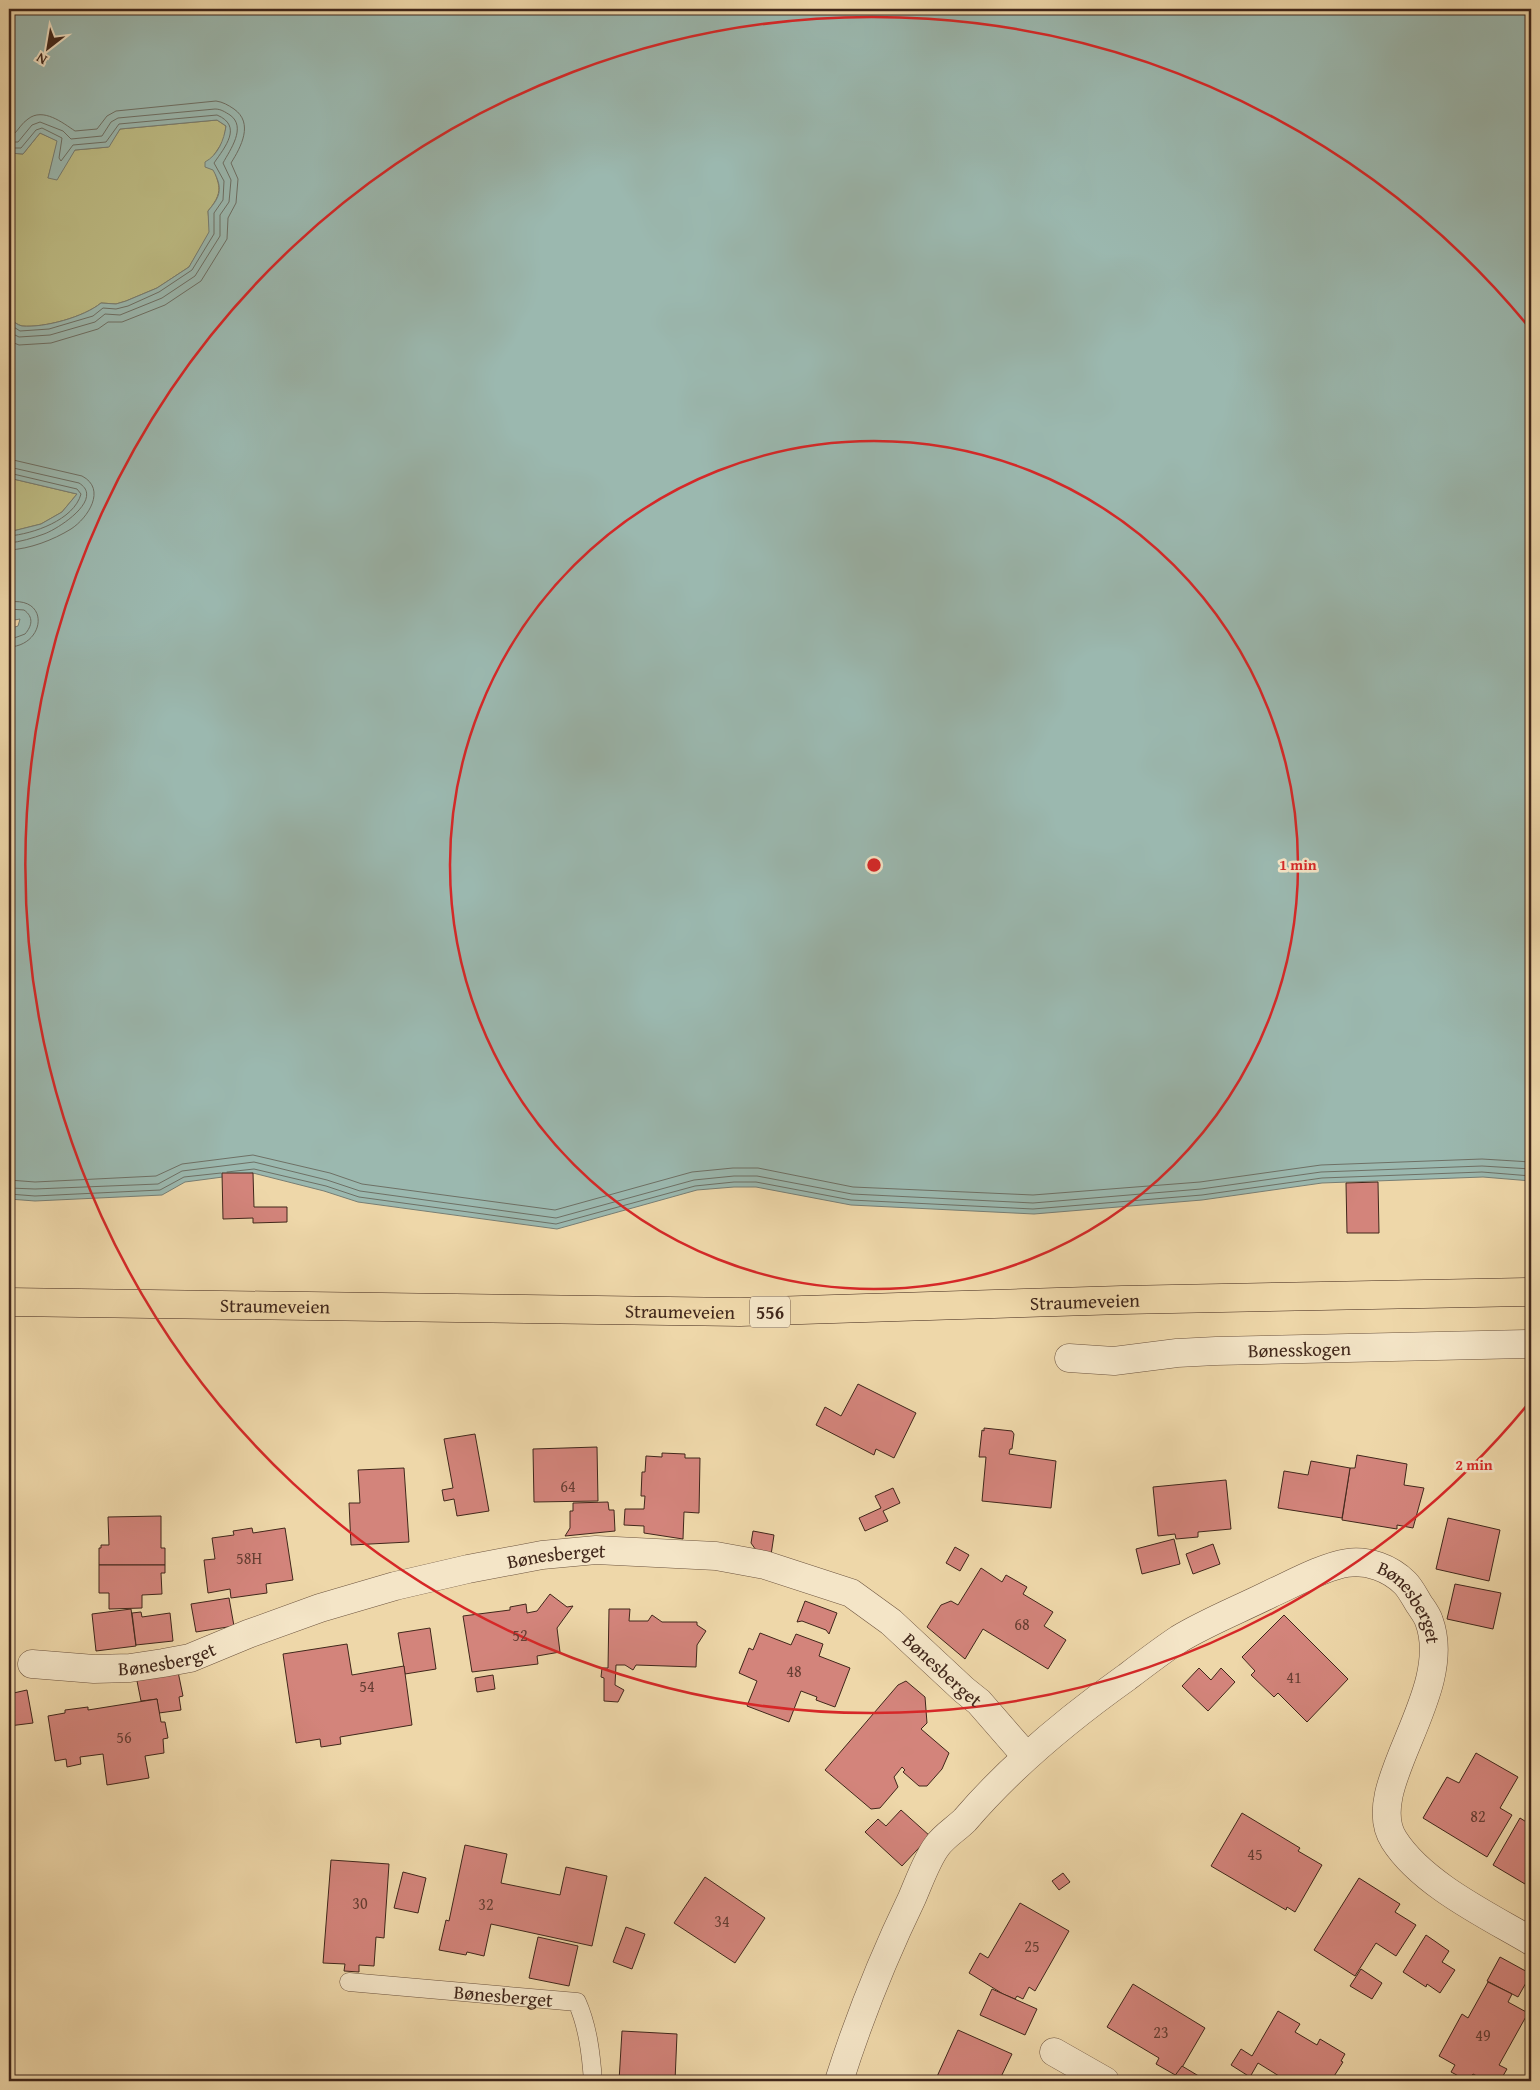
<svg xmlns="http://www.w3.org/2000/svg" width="1540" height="2090" viewBox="0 0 1540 2090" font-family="'Gentium Book Plus',serif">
<rect width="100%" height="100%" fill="#eed7a9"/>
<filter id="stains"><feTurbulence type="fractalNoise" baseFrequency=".004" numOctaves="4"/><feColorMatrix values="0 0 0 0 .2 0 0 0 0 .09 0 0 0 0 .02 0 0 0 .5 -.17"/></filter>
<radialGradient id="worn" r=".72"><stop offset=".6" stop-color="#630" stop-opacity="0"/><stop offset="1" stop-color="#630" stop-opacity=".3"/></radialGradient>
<g fill="#bebd85" stroke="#807250">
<path d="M217,120l9,6 -2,14 -12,18c3,26 16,29 -4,53l2,21 -21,35 -32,21 -31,13 -10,3 -15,-1c-17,14 -57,25 -79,23 -5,-1 -9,-5 -13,-8v-165l14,1 17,-21 18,8 -10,37 27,-28 33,-3 12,-18z"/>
<polygon points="9,478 77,494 62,512 41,524 9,532"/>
</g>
<path fill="#9bb8af" stroke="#777e74" d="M9,9h1522v1172l-48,-4 -161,6 -120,17 -168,14 -183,-9 -95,-18h-22l-37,3 -140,39 -199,-27 -34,-11 -71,-18 -68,9 -23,13 -127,6 -26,-2v-570l9,-3 2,-7 -11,2v-89l32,-8 21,-12 15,-18 -68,-16v-160c4,3 8,7 13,8 22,2 62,-9 79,-23l15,1 10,-3 31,-13 32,-21 20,-35 -1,-21c13,-15 15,-23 5,-41l-8,-3v-5c13,-7 19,-22 21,-36l-9,-6 -97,9 -11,18 -34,3 -18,30 -9,-2 9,-37 -17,-8 -17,21 -14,-1z"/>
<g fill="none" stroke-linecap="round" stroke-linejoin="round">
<g stroke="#6e7065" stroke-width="1">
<path d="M9,134h5c5,-5 8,-11 14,-15 15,-12 35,4 47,12l22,-2 10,-13 9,-5 100,-10c7,1 12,4 18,8 20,14 7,38 -3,54l7,16 -2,24 -8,15 -1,21 -26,42 -36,24 -43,17h-14l-10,7 -47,14 -32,2 -10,-4"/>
<path d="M9,142h9l14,-17 8,-3 23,9 8,8 31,-3 9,-14 7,-4 97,-9c6,0 10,3 15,6 17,12 0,35 -7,48l8,17 -2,22 -9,13v21l-25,40 -33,22 -42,17 -15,-1 -10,8 -45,13 -31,2 -10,-5"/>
<path d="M9,148h12l15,-18 6,-2 20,10 -3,20 2,3 12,-16 33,-3 13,-18 98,-9c26,11 8,32 -3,48l10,18 -1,19 -9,13v21l-22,36 -33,22 -31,14 -12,3 -13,-1 -10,8 -44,13 -29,2 -11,-7"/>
<path d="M9,459l73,17c25,13 6,42 -11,53 -18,11 -41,20 -62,21"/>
<path d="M9,467l70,16c26,16 -21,46 -35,51 -11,4 -24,8 -35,9"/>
<path d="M9,473l68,16 4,5c-7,26 -48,40 -72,42"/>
<path d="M9,602c42,-6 36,44 0,45"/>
<path d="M9,609l15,1c10,7 8,16 1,24l-16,6"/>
<polyline points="227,1172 254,1169 326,1186 359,1197 556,1224 695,1186 734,1182 756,1182 851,1200 1033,1209 1202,1195 1322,1178 1482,1172 1531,1176"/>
<polyline points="9,1180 35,1182 156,1176 182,1164 253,1155 330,1173 362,1184 555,1210 692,1172 733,1168 758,1168 853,1187 1033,1195 1200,1182 1321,1165 1482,1159 1531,1162"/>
<polyline points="9,1188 35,1189 158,1184 182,1171 254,1162 327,1180 360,1191 556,1218 694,1180 734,1176 757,1176 852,1194 1033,1203 1201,1189 1321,1172 1482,1166 1531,1169"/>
<polyline points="9,1194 35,1196 160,1190 184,1177 221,1173"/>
</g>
</g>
<g fill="#d3847b" stroke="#41271b">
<polygon points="222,1173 253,1173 254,1207 287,1207 287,1222 253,1223 253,1218 223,1219"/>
<polygon points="1378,1182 1379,1233 1347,1233 1346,1183"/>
<polygon points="858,1384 916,1413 894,1458 876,1449 874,1455 816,1425 825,1407 841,1416"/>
<polygon points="984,1428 1012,1431 1014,1434 1012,1449 1010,1449 1009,1454 1056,1461 1051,1508 982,1501 986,1457 979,1457 982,1430 984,1431"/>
<polygon points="475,1434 489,1511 457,1516 454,1499 444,1501 442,1490 453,1488 444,1439"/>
<polygon points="597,1447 598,1501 534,1502 533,1449"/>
<polygon points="662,1453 685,1454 685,1458 700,1458 699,1513 684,1512 683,1539 644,1533 644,1526 624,1525 625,1509 644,1509 645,1496 641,1496 642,1472 645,1472 646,1456 662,1457"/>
<polygon points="1357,1455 1407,1464 1404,1485 1424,1488 1413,1528 1397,1525 1397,1529 1342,1520 1350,1468 1355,1468"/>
<polygon points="1311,1461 1350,1468 1342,1518 1278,1508 1284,1471 1308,1475"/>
<polygon points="404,1468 409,1542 351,1545 349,1503 360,1503 358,1470"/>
<polygon points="1226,1480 1231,1529 1198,1532 1198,1537 1176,1539 1175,1534 1158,1536 1153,1487"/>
<polygon points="893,1488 900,1503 883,1511 888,1521 865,1531 859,1518 881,1508 875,1496"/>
<polygon points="608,1502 609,1510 614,1510 615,1531 565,1536 570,1528 570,1511 573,1511 573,1503"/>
<polygon points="161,1516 161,1548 165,1548 165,1565 99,1565 99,1548 101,1548 101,1545 109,1545 108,1517"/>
<polygon points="1448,1518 1500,1530 1489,1581 1436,1569"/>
<polygon points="252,1528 253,1533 285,1528 293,1580 266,1584 267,1593 231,1598 230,1589 208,1593 204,1560 215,1559 212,1538 234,1535 233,1531"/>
<polygon points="753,1531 774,1535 771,1555 758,1553 751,1543"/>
<polygon points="1174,1539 1180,1564 1142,1574 1136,1549"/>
<polygon points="1213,1544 1220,1564 1193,1574 1186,1554"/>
<polygon points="955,1547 969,1555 960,1571 946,1563"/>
<polygon points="99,1565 165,1565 165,1573 161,1573 162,1594 142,1595 142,1608 109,1609 109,1593 99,1593"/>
<polygon points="981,1568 1002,1582 1006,1575 1027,1587 1023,1594 1053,1612 1044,1626 1066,1640 1048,1669 983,1629 965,1659 927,1627 941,1605 951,1601 958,1605"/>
<polygon points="1455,1584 1501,1593 1493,1629 1447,1619"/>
<polygon points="550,1594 567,1607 573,1606 557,1628 560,1652 537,1656 538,1664 472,1672 463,1616 510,1610 510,1607 526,1604 527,1613 537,1611"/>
<polygon points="229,1598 234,1626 196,1632 191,1604"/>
<polygon points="805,1601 837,1613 829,1634 826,1630 802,1621 797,1622"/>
<polygon points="131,1609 136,1646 96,1651 92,1614"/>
<polygon points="609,1609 630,1609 629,1621 648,1621 652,1615 662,1622 697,1622 697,1625 706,1631 697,1645 696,1667 636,1665 633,1670 625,1665 616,1665 615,1685 624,1690 618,1702 604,1701 604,1678 601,1677 602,1668 608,1668"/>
<polygon points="141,1612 142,1617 170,1613 173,1641 136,1645 132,1613"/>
<polygon points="1284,1615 1348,1679 1307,1722 1278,1693 1274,1697 1251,1675 1255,1671 1242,1657"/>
<polygon points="430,1628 436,1669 405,1674 398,1633"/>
<polygon points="760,1633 791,1645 796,1634 823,1644 819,1656 850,1668 835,1707 816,1700 817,1697 801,1691 789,1722 747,1706 757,1681 739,1673 749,1648 753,1650"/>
<polygon points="347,1644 352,1675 404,1666 412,1725 340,1737 341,1744 321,1747 320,1739 296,1743 283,1654"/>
<polygon points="176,1662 183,1696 179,1697 181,1710 159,1713 157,1699 141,1701 135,1671"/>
<polygon points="1199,1668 1211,1680 1221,1668 1235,1682 1208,1711 1182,1686"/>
<polygon points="493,1675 495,1689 477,1692 475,1678"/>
<polygon points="906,1681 925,1697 927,1723 921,1729 949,1753 942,1769 927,1786 919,1786 903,1772 905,1770 902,1767 894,1777 898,1787 880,1808 871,1809 825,1770 898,1685"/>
<polygon points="27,1690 33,1723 9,1726 9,1694"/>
<polygon points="157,1699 161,1722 165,1722 168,1738 163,1739 164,1753 145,1756 149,1778 107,1785 103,1754 80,1757 81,1764 67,1767 66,1759 55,1761 48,1716 65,1713 65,1710 88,1707 88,1710"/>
<polygon points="1476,1753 1518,1777 1500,1808 1512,1815 1487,1857 1423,1818 1447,1777 1459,1783"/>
<polygon points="901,1810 930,1836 902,1866 865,1832 878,1819 886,1826"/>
<polygon points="1242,1813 1300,1848 1298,1851 1322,1865 1295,1912 1287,1907 1286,1910 1211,1866"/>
<polygon points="1520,1818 1531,1825 1531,1873 1525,1884 1493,1865"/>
<polygon points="465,1845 507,1854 501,1883 560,1895 566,1867 607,1876 592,1946 491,1924 484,1956 467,1952 466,1955 439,1950 446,1920 449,1921"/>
<polygon points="331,1860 389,1864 384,1938 376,1937 374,1966 359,1965 359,1972 344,1971 345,1964 323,1963"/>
<polygon points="403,1872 426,1878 418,1913 394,1908"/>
<polygon points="1063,1873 1070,1882 1059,1890 1052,1881"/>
<polygon points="705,1877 765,1918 735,1963 674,1923"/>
<polygon points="1359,1878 1400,1904 1395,1912 1416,1925 1396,1956 1376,1943 1355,1976 1314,1950"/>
<polygon points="1020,1903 1069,1931 1035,1991 1029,1987 1023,1999 1017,1996 1015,1999 1003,1994 969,1973 980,1953 988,1958"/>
<polygon points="626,1927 645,1934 632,1969 613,1962"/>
<polygon points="1426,1935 1449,1951 1442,1962 1455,1970 1440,1993 1427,1984 1426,1987 1403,1972"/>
<polygon points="538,1937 578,1946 569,1986 529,1978"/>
<polygon points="1500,1957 1531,1974 1518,1997 1487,1981"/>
<polygon points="1361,1969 1382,1983 1372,1999 1350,1986"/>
<polygon points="1488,1982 1512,1994 1508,2002 1528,2013 1499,2065 1507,2069 1500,2081 1486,2081 1473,2074 1468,2081 1451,2072 1455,2065 1439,2056 1462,2014 1468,2018"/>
<polygon points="1133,1984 1205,2028 1177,2076 1156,2064 1159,2058 1107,2027"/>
<polygon points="992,1989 1037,2009 1025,2035 980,2015"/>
<polygon points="1278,2011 1300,2024 1295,2032 1317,2045 1320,2039 1345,2054 1341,2061 1343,2062 1331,2081 1287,2081 1258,2063 1250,2077 1231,2065 1241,2049 1252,2056"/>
<polygon points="958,2030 1012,2054 999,2081 935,2081"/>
<polygon points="622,2031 677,2034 675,2081 619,2081"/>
<polygon points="1182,2066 1207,2081 1171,2081"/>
</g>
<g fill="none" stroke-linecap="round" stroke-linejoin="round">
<g stroke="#6c533e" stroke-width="19">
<g id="lane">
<path id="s1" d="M349,1982l228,20c11,25 14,52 16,79"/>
</g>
</g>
<g stroke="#6c533e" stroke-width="29">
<g id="street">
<path id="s2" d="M1069,1358l45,3 63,-8 39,-2 315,-7"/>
<path id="s3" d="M32,1664l62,5 36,-1 33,-5 27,-5 58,-24 72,-26 75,-22 73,-17 74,-14 54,-5 120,6 49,9 86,28 40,29 73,68 15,12 47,54"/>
<polyline points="1054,2052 1105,2081"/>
<path id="s4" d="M839,2081c20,-63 44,-123 73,-183 7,-16 15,-39 25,-52 7,-10 19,-17 28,-26 47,-55 103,-101 162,-143 17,-13 34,-26 52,-38 28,-17 61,-30 91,-45 20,-9 55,-28 77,-31 21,-3 43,5 58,20 6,6 10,15 14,21 4,6 8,11 10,17 27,73 -69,167 -35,219 28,44 93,75 137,101"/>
</g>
</g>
<g stroke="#41271b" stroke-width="29">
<g id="primary">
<path id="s5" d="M9,1302l731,10 382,-12 409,-8"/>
</g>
</g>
<use href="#lane" stroke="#f4e5c7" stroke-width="18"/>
<use href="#street" stroke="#f4e5c7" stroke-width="28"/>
<use href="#primary" stroke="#eed7a9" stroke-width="28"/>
</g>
<g fill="none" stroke="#d62828" stroke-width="2.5">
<circle cx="874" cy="865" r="424"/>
<path d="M1528 1404A848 848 0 1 1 1528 326"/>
</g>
<g text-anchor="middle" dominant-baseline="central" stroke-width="5" stroke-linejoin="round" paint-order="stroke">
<g font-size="16" fill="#663e33">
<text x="568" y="1486">64</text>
<text x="249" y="1558">58H</text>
<text x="1022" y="1624">68</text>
<text x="520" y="1635">52</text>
<text x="794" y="1671">48</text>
<text x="1294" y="1677">41</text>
<text x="367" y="1686">54</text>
<text x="124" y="1737">56</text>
<text x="1478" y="1816">82</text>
<text x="1255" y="1854">45</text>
<text x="360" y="1903">30</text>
<text x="486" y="1904">32</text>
<text x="722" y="1921">34</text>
<text x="1032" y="1946">25</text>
<text x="1161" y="2032">23</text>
<text x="1483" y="2035">49</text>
</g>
<rect fill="#f4e5c7" stroke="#77604f" stroke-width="1" x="750" y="1296.5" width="40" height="31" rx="4"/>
<g font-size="18" font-weight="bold" fill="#41271b">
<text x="770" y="1312">556</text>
</g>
<g font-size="19" fill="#41271b" stroke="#f4e5c7">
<text stroke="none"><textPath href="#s5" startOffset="1076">Straumeveien</textPath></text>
<text stroke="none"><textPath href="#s5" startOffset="266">Straumeveien</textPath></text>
<text stroke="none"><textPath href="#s5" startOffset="671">Straumeveien</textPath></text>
<text stroke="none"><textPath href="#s2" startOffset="231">Bønesskogen</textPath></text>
<text stroke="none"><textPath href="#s3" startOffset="541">Bønesberget</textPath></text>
<text stroke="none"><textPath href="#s4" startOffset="841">Bønesberget</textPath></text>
<text stroke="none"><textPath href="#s3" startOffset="136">Bønesberget</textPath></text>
<text stroke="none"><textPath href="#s3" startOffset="961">Bønesberget</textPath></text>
<text stroke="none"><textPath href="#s1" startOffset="155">Bønesberget</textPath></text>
</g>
</g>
<circle cx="874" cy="865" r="8" fill="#d62828" stroke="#f4e5c7" stroke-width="2.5"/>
<g font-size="15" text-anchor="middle" font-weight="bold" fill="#d62828" stroke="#f4e5c7" stroke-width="5" stroke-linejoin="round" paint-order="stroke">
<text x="1298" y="870">1 min</text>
<text x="1474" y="1470">2 min</text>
</g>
<rect width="1540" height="2090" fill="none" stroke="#eed7a9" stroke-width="30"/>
<rect x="10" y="10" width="1520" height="2070" fill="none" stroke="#41271b" stroke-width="2.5"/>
<rect x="15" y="15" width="1510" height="2060" fill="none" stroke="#41271b"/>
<g transform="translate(48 48) rotate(211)" stroke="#f4e5c7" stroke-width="4" paint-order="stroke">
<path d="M0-4L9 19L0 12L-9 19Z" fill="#41271b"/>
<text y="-8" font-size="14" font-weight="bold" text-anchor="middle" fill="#41271b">N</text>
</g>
<rect width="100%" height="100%" filter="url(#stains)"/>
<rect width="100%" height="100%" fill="url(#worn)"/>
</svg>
